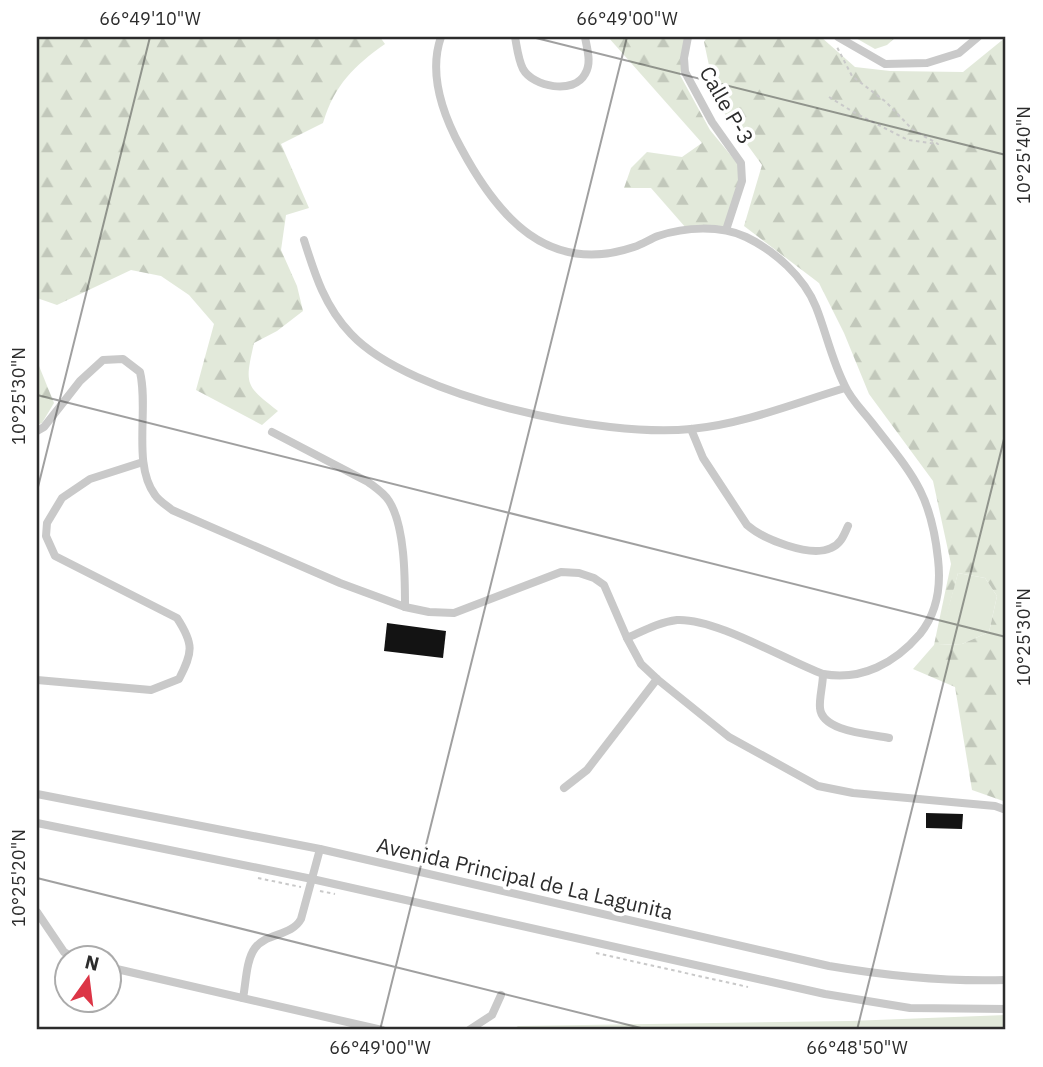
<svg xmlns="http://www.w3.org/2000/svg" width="1043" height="1067" viewBox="0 0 1043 1067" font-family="'IBM Plex Sans',sans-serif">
<defs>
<pattern id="forest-firs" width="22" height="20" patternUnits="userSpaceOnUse" patternTransform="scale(1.75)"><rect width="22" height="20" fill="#e2e9da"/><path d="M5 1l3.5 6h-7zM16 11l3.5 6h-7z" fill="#c2c8bb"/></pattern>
</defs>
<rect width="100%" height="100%" fill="#fff"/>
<g fill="#e2e9da">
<polygon points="958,573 985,578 997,596 989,632 962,644 938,645"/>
<polygon points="1006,1015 1006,1030 512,1030 518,1026 850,1021"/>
</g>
<g fill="url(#forest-firs)" fill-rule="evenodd">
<path d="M37,37h343l5,7c-31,22 -50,40 -62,79l-42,21 28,64 -23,7 -5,35 16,36 6,25 -26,20 -23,12c-9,41 -10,42 24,68l-16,14 -66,-35 18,-66 -25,-29 -28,-19 -30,-6 -74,35 -20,-7z"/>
<polygon points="608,37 688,37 680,75 710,130 742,169 724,232 686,228 651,188 624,188 631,168 647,152 682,157 702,143"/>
<path d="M707,37h114l34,30 35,4 73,1 43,-35v765l-34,-12 -17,-103 -42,-18 21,-24 17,-81 -18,-83 -64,-87 -25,-61 -25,-50 -75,-57 18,-61 -45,-62 -13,-61zM958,573l27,5 12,18 -8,36 -27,12 -23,1z"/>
<polygon points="854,37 896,37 887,45 875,49"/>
<polygon points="37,361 54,403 42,423 37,425"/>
</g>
<g fill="#131313">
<polygon points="387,623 446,631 443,658 384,651"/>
<polygon points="926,813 963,814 962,829 926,828"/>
</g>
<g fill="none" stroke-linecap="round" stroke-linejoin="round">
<g stroke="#c9c9c9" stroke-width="2" stroke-dasharray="3.5 3.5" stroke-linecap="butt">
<polyline points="829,97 855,113 908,140 938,144 913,130 886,102 852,76 837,47"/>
<polyline points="258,878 301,887"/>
<polyline points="320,891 335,894"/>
<polyline points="596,953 748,987"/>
</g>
<g stroke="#c9c9c9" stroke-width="8">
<path d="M441,37c-13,37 2,78 20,111 37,69 87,128 173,99 9,-3 16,-8 24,-11 27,-9 62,-11 88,1 29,14 58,40 70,70 10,25 16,54 29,79 6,14 19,26 28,38 39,50 58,69 65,135 3,26 -1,54 -18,75 -25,29 -58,47 -97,40 -38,-14 -107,-56 -146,-54 -18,2 -34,11 -50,18"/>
<path d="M515,37c2,10 3,22 8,32 10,18 51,26 62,5 7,-11 2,-25 0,-37"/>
<polyline points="688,37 684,58 685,72 712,122 741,163 742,181 726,230"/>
<polyline points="838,37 885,64 927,63 959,53 978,37"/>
<path d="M304,240c11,35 21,67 47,94 60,64 254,104 340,95 53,-5 104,-26 154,-41"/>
<path d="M691,429l12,29 44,67c16,14 63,33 84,23 10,-4 13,-13 17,-22"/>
<path d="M37,431l7,-4 36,-46 23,-21 20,-1 17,13c9,37 -8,92 15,123 4,6 11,10 17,15l168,73 65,24 24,5 25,1 107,-41 18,1 15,5 10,7 23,53 14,26 16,15 72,58 89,49 35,7 142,13 11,4"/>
<path d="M272,432l96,50c8,6 16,11 21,19 16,25 16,77 16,106"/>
<path d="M823,674c0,11 -4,24 -3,34 2,24 51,26 69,30"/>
<path d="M37,680l114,10 28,-11c14,-27 15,-35 -2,-61l-122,-62 -9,-20 1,-13 15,-25 28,-19 53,-17"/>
<polyline points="564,788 587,770 657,679"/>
<path d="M37,794l283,55 509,117c59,10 117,16 177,14"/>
<polyline points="37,823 312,879 825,994 910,1008 1006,1009"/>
<polyline points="37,912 64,952 74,958"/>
<polyline points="108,967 382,1030"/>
<path d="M243,998c3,-15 3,-38 12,-50 11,-15 37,-12 46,-29l19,-70"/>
<polyline points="469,1030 492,1015 501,995"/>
</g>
</g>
<path fill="none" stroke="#2c2c2c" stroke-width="2" stroke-opacity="0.45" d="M532,37l474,118M37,395l969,242M37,491l113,-454M37,878l612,152M380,1030l247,-993M857,1030l149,-599"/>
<g text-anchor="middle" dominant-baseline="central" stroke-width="7" stroke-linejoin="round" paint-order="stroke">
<g font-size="21" fill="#2c2c2c" stroke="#fff">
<text transform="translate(727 105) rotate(60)">Calle P-3</text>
<text transform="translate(525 878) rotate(13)">Avenida Principal de La Lagunita</text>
</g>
</g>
<rect width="1043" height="1067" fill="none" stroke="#ffffff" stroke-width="77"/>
<g transform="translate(88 979) rotate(14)"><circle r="33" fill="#ffffff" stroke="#ababab" stroke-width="2"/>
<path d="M0-5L12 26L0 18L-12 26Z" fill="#dc3546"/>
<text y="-10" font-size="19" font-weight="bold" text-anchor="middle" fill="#2c2c2c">N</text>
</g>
<rect x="38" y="38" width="966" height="990" fill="none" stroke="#2c2c2c" stroke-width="2.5"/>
<g font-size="18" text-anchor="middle" fill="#2c2c2c">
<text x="150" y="25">66°49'10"W</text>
<text x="627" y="25">66°49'00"W</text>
<text transform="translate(1024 155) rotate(-90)" y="6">10°25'40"N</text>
<text transform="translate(19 396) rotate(-90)" y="6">10°25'30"N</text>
<text transform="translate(1024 637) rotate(-90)" y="6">10°25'30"N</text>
<text transform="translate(19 878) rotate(-90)" y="6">10°25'20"N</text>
<text x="380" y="1054">66°49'00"W</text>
<text x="857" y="1054">66°48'50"W</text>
</g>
</svg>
